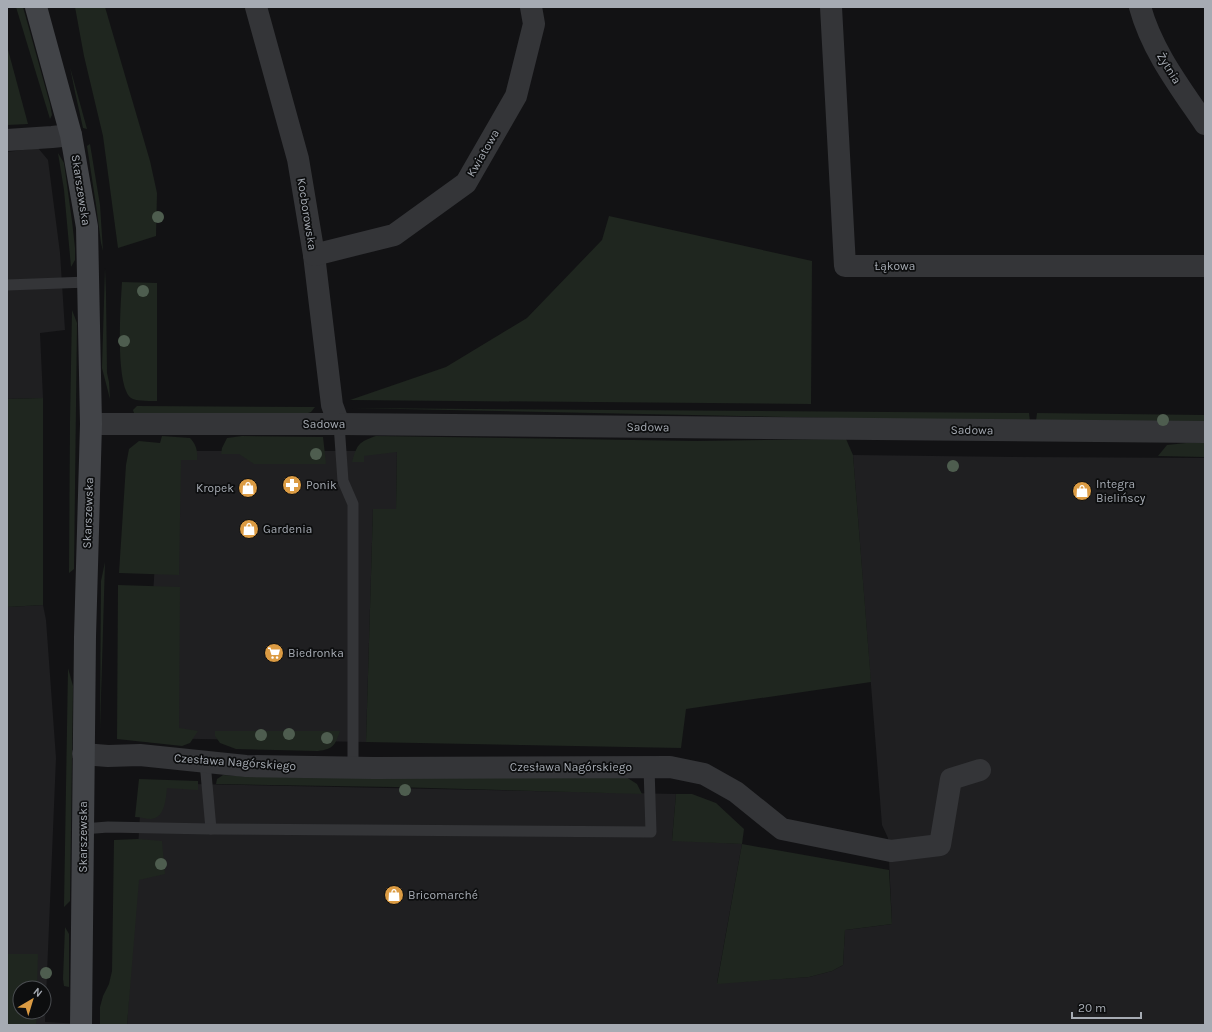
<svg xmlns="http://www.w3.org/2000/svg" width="1212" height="1032" viewBox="0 0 1212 1032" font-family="Karla,sans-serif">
<rect width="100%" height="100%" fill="#121214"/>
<g fill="#1f1f21" fill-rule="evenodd">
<polygon points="38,148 48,160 60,253 65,330 40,333 43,398 7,399 7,152"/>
<polygon points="162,451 397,451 396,509 373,509 366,742 144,738"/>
<polygon points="853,455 1014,457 1205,458 1205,1025 127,1025 142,783 676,794 672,840 742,844 717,983 809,977 832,971 843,965 845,930 892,924 888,838 882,825"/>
<path d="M43,605l3,15 10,138 -11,264 57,3h-95v-418zM20,988h24v24h-24z"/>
</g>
<g fill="#1f261f">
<polygon points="16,7 23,7 50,104 52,115 50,119"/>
<polygon points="75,7 105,7 150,161 157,193 156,236 118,248 103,136 84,56"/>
<polygon points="7,46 28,124 7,125"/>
<polygon points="70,67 87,129 83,128 75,92"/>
<polygon points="90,144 100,205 103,251 101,243 96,205 87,146"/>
<polygon points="58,153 64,163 72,221 75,248 75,260 71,267 64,190"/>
<polygon points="609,216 812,261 811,404 350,400 446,367 527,318 602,240"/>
<polygon points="105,268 106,293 107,373 109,382 110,399 102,368"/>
<path d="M122,282l35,1v118c-6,0 -19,0 -24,-2 -19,-7 -12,-99 -11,-117z"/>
<polygon points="72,310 77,323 74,569 69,573 70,422"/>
<polygon points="43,398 43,605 7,607 7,399"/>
<polygon points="137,406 315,407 311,412 302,415 134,413 133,410"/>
<polygon points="351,408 1029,413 1030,422"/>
<polygon points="1037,413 1205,415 1205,423 1036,421"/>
<path d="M162,436l28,2c6,6 8,13 7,22h-16l-2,115 -60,-2 7,-108 3,-16 10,-8 21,2z"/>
<polygon points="242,436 323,437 326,464 254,464 239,454 221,454 222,448 227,438"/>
<path d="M376,436l320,5 150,-2 7,16 18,227 -185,27 -5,39 -315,-6 7,-233h23l1,-57 -33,4v6h-12c5,-17 6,-20 24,-26z"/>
<polygon points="1186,443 1205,443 1205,457 1158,456 1167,445"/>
<polygon points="105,562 100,731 101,581"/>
<polygon points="118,585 180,587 179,728 198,731 190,743 182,746 117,739"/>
<polygon points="68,668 73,686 70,901 64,907"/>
<path d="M215,731h125c-5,14 -6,18 -22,20l-82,-2 -16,-6 -5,-7z"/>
<polygon points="223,775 253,777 626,777 637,784 642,794 394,787 216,784 217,779"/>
<path d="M139,779l59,2v9l-31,-2c-1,10 -2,30 -16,31 -5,0 -11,-2 -16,-2z"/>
<polygon points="676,794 692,794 716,803 744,829 742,844 889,870 892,924 845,930 843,965 832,971 809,977 717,984 742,844 672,841"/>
<polygon points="138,839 162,841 165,874 139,880 127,1025 100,1025 100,1007 103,996 109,984 112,971 114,840"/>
<polygon points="65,927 69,934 69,987 64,986 63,979"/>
<polygon points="7,954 38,954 37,988 20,988 20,1012 37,1012 36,1025 7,1025"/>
</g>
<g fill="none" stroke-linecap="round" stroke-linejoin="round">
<g stroke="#343538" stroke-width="11">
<polyline points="7,285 88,282"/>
<polyline points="339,424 343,481 353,504 353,767"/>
<polyline points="205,762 211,829"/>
<polyline points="83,829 108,827 211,829 651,832 649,767"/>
</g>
<g stroke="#343538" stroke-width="22">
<polyline points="256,7 298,159 314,255 332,405 339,424"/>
<polyline points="831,7 845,266 1205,266"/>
<path d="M1140,7c12,44 40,80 65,117"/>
<polyline points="7,140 52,137 71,135"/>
<polyline points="314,255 394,235 466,183 516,96 534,24 531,7"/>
<polyline points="91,424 339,424 1205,432"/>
<polyline points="83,754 108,756 140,755 246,766 374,768 670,767 704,774 736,792 782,829 891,851 940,845 951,779 980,770"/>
</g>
<polyline stroke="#424448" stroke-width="22" points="36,7 71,135 87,227 91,424 85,637 81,1025"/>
</g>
<g fill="#4e5d4f">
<circle cx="158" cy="217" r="6"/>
<circle cx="143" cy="291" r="6"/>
<circle cx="124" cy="341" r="6"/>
<circle cx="1163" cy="420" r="6"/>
<circle cx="316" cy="454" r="6"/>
<circle cx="953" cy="466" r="6"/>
<circle cx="289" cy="734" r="6"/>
<circle cx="261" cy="735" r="6"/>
<circle cx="327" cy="738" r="6"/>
<circle cx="405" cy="790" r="6"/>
<circle cx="161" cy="864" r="6"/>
<circle cx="46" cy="973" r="6"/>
</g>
<defs>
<g id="pharmacy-disc" transform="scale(1)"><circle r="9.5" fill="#db9b43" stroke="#0d0e0f"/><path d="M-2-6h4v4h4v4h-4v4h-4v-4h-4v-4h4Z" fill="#fff"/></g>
<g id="shop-disc" transform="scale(1)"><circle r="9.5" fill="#db9b43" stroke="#0d0e0f"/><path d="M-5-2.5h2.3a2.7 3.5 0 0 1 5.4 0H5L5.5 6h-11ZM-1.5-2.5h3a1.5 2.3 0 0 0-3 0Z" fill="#fff"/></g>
<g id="supermarket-disc" transform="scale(1)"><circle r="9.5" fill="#db9b43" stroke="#0d0e0f"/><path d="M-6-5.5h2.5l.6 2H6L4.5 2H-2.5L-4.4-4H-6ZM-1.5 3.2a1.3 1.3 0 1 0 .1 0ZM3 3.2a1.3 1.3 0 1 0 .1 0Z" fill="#fff"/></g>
</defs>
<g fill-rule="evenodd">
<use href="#pharmacy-disc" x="292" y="485"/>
<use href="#shop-disc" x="248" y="488"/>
<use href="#shop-disc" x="1082" y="491"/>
<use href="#shop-disc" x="249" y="529"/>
<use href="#supermarket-disc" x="274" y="653"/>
<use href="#shop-disc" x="394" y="895"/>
</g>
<g text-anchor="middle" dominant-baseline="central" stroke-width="3.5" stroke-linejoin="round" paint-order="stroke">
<g font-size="12" fill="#a6abb3" stroke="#0d0e0f">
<text transform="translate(1169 68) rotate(58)">Żytnia</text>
<text transform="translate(483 153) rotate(-60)">Kwiatowa</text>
<text transform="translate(81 190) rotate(81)">Skarszewska</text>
<text transform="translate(307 214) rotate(81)">Kocborowska</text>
<text x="895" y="266">Łąkowa</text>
<text x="324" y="424">Sadowa</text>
<text transform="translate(648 427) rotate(1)">Sadowa</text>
<text transform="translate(972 430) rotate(1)">Sadowa</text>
<text transform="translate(88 513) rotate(-88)">Skarszewska</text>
<text transform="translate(235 762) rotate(4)">Czesława Nagórskiego</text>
<text x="571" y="767">Czesława Nagórskiego</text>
<text transform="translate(83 837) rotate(-90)">Skarszewska</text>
</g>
<g font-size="12" fill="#a6abb3" stroke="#0d0e0f" text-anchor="start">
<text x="1096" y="484">Integra<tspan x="1096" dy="14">Bielińscy</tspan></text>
<text x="306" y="485">Ponik</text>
<text x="234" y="488" text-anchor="end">Kropek</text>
<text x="263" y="529">Gardenia</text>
<text x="288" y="653">Biedronka</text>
<text x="408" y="895">Bricomarché</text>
</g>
</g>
<rect width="1212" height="1032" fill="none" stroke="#a6abb3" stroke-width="16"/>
<g transform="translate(32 1000) rotate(38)"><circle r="19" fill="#0d0e0f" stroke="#4a4d51"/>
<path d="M0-3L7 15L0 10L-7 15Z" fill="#db9b43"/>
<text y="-6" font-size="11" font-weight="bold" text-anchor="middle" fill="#a6abb3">N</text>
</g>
<path d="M1072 1012v6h69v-6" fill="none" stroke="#a6abb3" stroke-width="2"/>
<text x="1078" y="1012" font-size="12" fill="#a6abb3" stroke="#0d0e0f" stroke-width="3" paint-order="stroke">20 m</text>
</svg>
